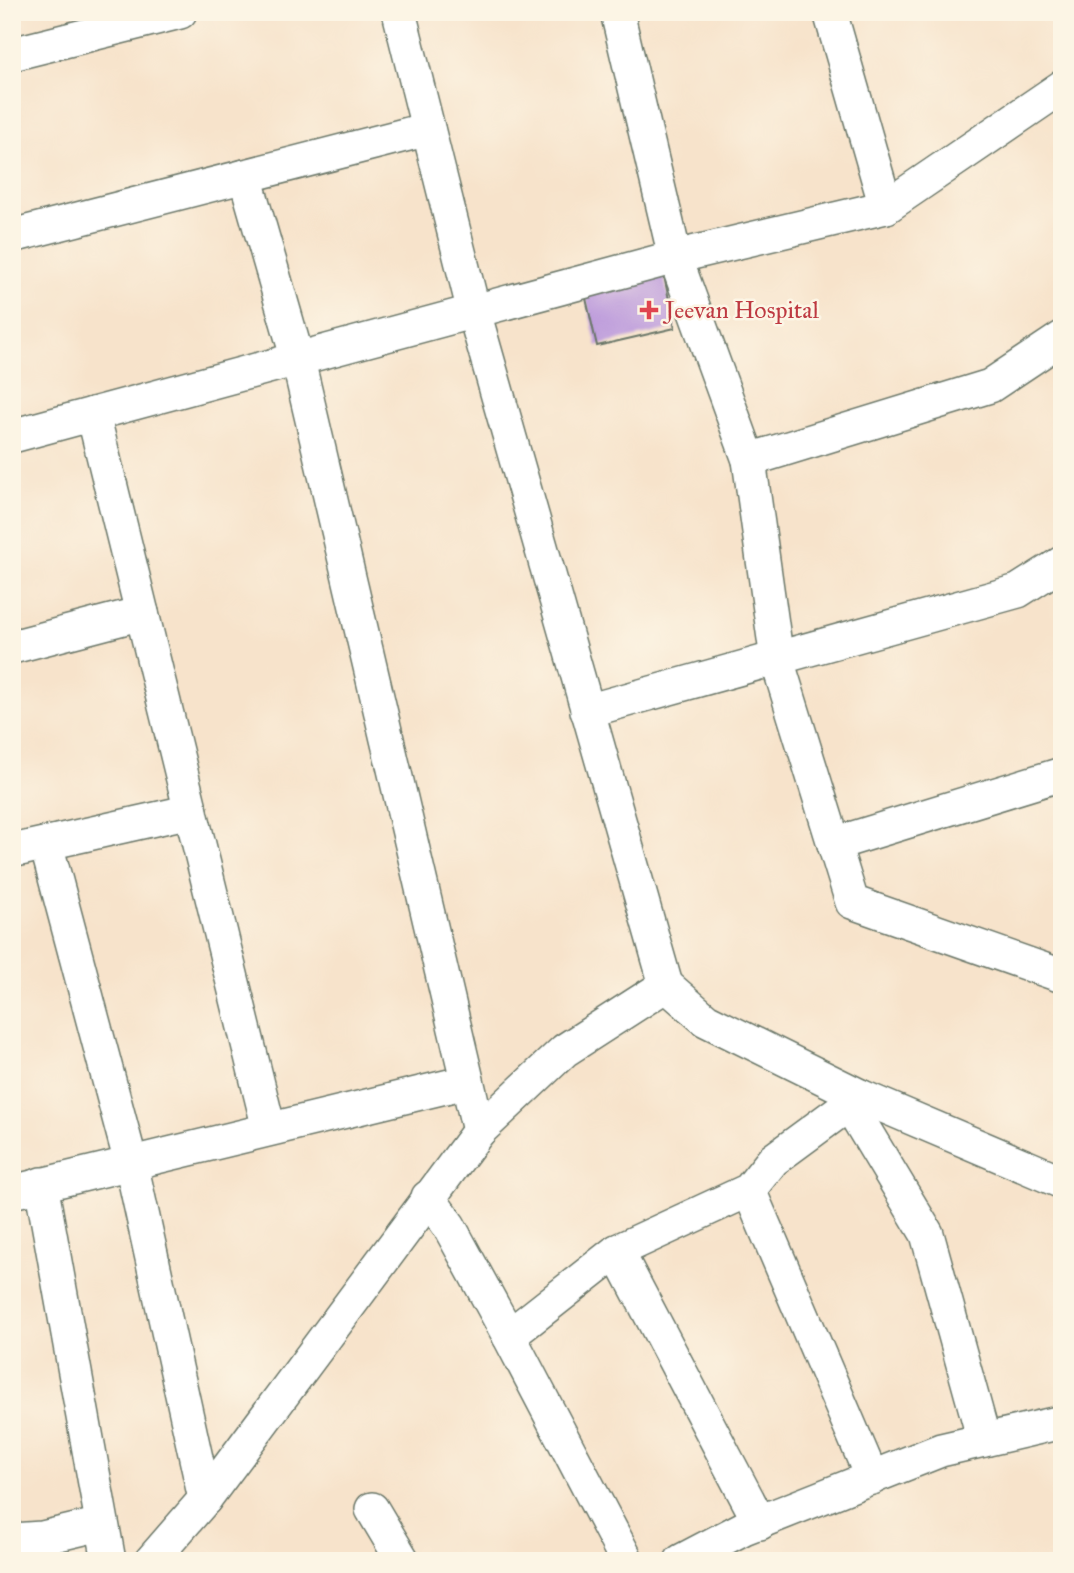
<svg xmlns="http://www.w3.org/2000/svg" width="1074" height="1573" viewBox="0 0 1074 1573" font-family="'IM FELL Great Primer',serif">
<rect width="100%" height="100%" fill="#fcf5e5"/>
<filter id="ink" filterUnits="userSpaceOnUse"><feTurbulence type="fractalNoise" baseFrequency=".0143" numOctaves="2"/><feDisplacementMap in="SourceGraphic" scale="14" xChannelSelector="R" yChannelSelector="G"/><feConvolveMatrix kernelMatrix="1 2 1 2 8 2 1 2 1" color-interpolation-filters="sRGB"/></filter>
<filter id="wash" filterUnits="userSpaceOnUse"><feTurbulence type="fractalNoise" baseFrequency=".00686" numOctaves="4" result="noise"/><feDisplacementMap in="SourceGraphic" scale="28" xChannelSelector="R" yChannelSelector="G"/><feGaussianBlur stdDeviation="1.57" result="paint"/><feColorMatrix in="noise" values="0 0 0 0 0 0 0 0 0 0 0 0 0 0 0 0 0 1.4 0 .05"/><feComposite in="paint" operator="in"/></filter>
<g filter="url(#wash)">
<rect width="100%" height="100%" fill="#f7e3cb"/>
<g id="blocks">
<polygon fill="#b996db" points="664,276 675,328 597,346 585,294"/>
</g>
</g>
<g filter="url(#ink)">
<use href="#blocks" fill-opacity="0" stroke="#6b7769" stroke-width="2"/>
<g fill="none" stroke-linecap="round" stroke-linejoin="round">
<g stroke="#6b7769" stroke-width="36">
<g id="street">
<polyline points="617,12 675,257 749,460 777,660 852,902 1062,976"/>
<polyline points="830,12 886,207"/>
<polyline points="12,54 180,12"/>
<polyline points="245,176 298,360 479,1131"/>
<polyline points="12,236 428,129"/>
<polyline points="93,414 269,1129"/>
<polyline points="12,436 675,257 886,207 1062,87"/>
<polyline points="749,460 990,386 1062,338"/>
<polyline points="12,647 142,613"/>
<polyline points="587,711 1018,591 1062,563"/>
<polyline points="46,844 131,1163 205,1499"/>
<polyline points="834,844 1062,774"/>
<polyline points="12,851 191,811"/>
<polyline points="666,985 706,1020 860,1096 1062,1182"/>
<polyline points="849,1104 927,1234 984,1440"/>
<polyline points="41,1184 109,1561"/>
<polyline points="749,1190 872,1478"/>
<polyline points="12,1192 466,1082"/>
<polyline points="428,1197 449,1226 509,1336"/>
<polyline points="617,1251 760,1523"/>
<polyline points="372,1509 403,1561"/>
<polyline points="12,1540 42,1538 101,1524"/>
<polyline points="151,1561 205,1499 479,1131 565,1050 666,985 474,312 399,12"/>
<polyline points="627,1561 509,1336 617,1251 749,1190 773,1160 860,1096"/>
<polyline points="681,1561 744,1528 941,1450 1062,1422"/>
</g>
</g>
<use href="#street" stroke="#fff" stroke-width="33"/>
</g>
</g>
<path fill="#e0444e" stroke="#fcf5e5" stroke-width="2.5" d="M645.5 299.5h7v7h7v7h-7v7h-7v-7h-7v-7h7z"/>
<g text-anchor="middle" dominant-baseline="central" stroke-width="5" stroke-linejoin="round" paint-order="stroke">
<g font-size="24" fill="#be3a42" stroke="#fcf5e5" text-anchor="start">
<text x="665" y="310">Jeevan Hospital</text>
</g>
</g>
<rect width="1074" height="1573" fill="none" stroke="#fcf5e5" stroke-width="42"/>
</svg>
